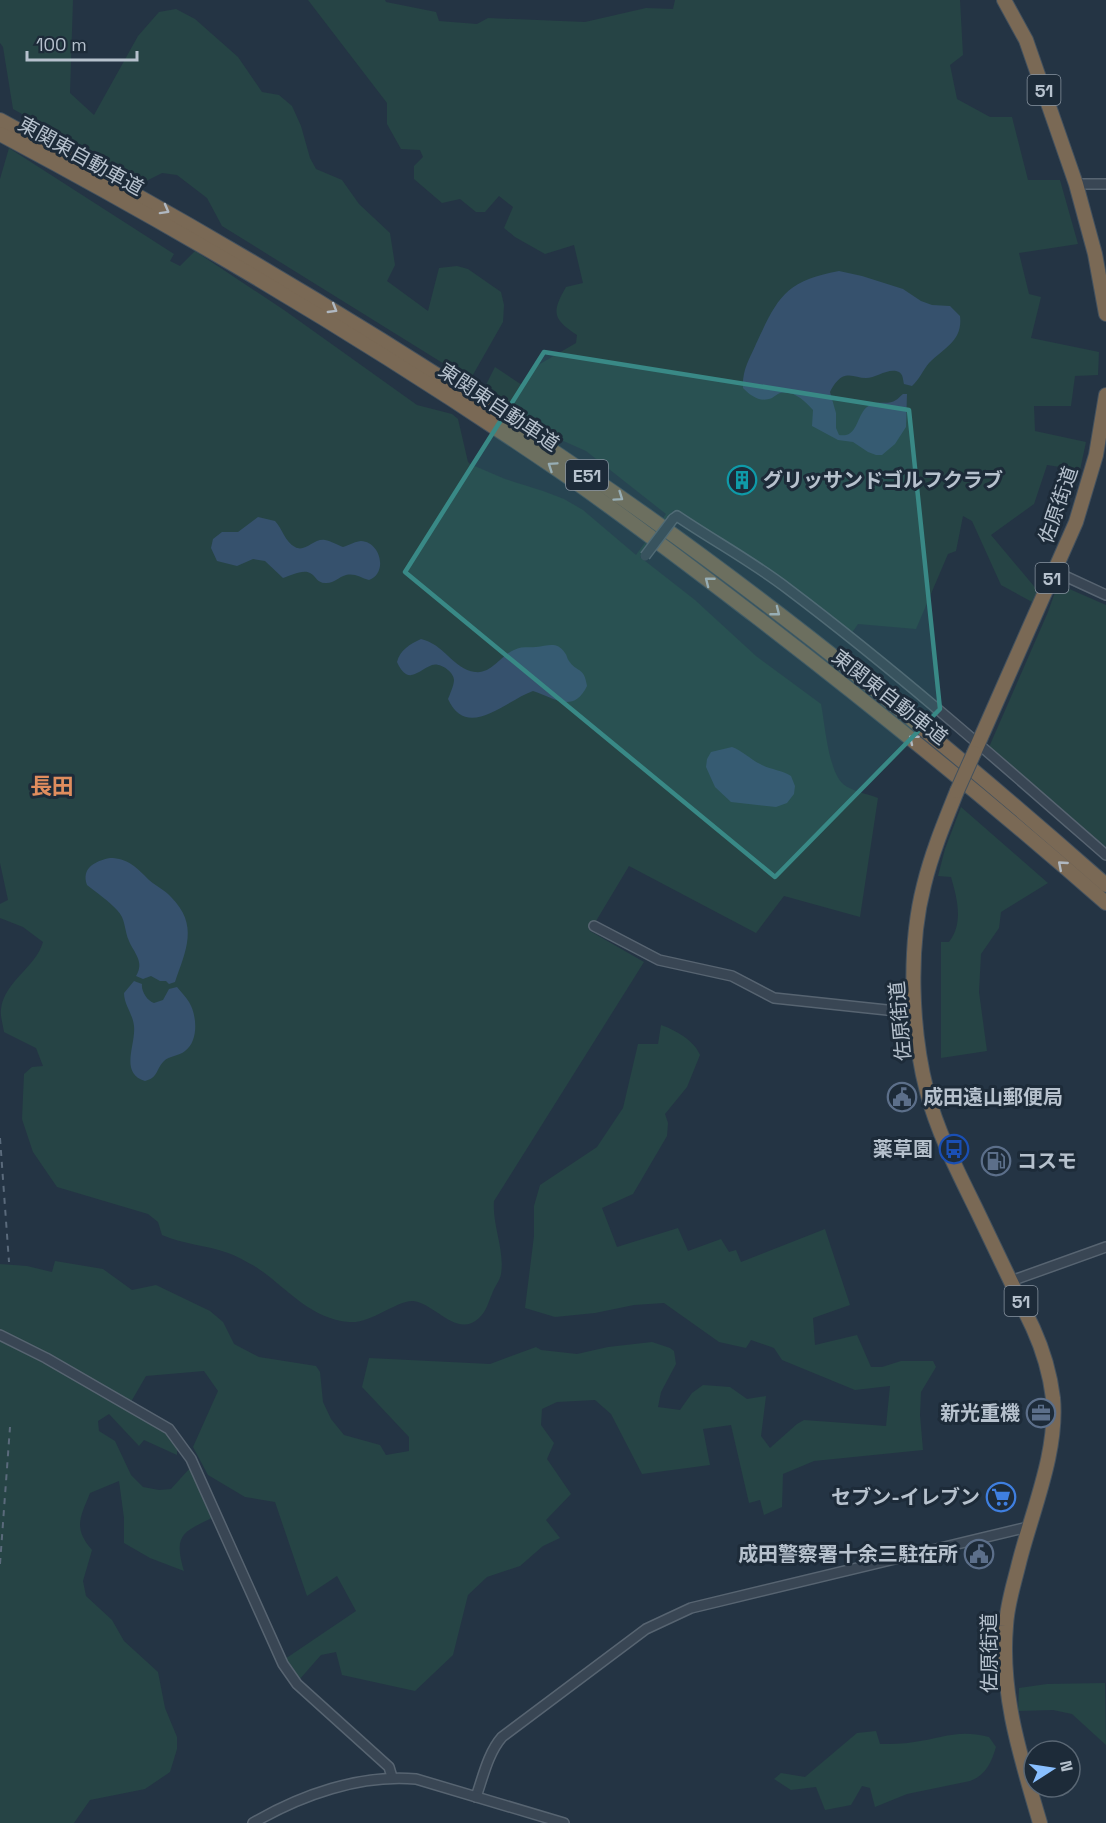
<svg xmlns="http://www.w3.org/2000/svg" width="1106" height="1823" viewBox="0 0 1106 1823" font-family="'Space Grotesk','Noto Sans JP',sans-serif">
<rect width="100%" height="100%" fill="#243444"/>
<g fill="#264445">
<polygon points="0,0 73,0 70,93 94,115 138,36 159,12 176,9 195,19 238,57 262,92 279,95 292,106 301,126 310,158 316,169 342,180 359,204 390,233 395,265 387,281 428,311 439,268 457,266 468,269 501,292 504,305 503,322 470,380 222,226 207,198 177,175 162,173 144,182 13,109 3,47 0,43"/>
<path d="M308,0h77l1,2 50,10 3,9 38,3 11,-6 97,4 61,-14 27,1 2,-9h285l3,55 -13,10 7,34 33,18h22l16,63h32l18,64 -59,9 10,41 12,3 -10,41 68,14 -1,23 -23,1 -4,30h-37l1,25 51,11 -6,28 -33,-5 -13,39 -43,31 47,56 -6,11 -31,-17 -29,-64 -9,-5 -7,35 -8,3 -32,75 -58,-5 -7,10 -91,-69 -86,-55 -34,47 55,43 61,56 65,48c4,20 7,66 22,80 8,7 25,10 35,14l-18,119 -76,-21 -28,37 -127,-67 -39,65 54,31 -150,239c-2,24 11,49 7,73 -1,7 -7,13 -9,20 -4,9 -6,18 -13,24 -22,21 -44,-15 -66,-17 -16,-1 -42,23 -64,21 -39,-3 -63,-35 -93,-55 -9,-5 -19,-11 -28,-14 -22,-8 -46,-9 -66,-18l-4,-13 -10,-8 -91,-27 -24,-35 -11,-33 2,-45 8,-7 11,-1 -7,-18 -32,-16c-1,-7 -4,-16 -3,-23 3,-27 35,-42 42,-67l-20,-15 -23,-9v-14l8,-4 -8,-37v-684l9,-31 165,106 -4,7 10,5 15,-15 89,59 133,95 35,9 6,5 10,43 2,2 35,15 38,12 21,8 19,11 53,45 30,-41 -80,-63 -36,-16 -66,-46 11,-22 27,18 11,-17 43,-25 1,-8c-24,-16 -26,-22 -11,-48l17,-4 -9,-38 -29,9 -30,-17 -11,-9 9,-21 -14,-11 -14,16h-9l-16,-13 -18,4 -28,-24v-13l9,-9 -3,-7 -19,-1 -14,-25v-21z"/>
<polygon points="1058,584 1106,605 1106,847 989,747 1048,612"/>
<path d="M961,807l87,76 -47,29 -2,16 -18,26 -2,38 8,59 -46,7v-116h8c15,-19 8,-44 2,-65l-13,-1 7,-27z"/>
<path d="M661,1025c14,5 33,15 39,30l-13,32 -22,27 3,9 -1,13 -34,58 -31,14 15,39 61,-19 10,23 33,-12 8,13 7,-2 5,12 84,-33 25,76 -37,13 2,27 42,-10 14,32h11l19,-6h32l3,6 -15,25 -1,23 3,35 -109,11 -31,13 -1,33 -18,8 -4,-15 -11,3 -18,-78 -28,4 7,36 -68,9 -31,-60 -16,-14 -38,2 -15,7 -1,16 13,18 -7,16 24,35 -25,26 14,18 -17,8 -23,20 -33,11 -19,18 -15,60 -38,36 -73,-16 -6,-23 -15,3 -22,25 -14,-21 71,-48 -19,-35 -30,20 -32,-94 -30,-5 -37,-22 -15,-28 25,-56 -14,-20 -58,5 -18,31 41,26 8,12v10l-33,-15 -5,6 -30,-32 -11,7 1,10 16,10 16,34 12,12 16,3 12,-1 19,-21 24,49c-31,15 -41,17 -30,54l-34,-13 -26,-15v-25l-5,-37 -29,12c-10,25 -17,35 2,57l-9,31 3,15 26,24 12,21 34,31 7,36 12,29v12l-7,23 -25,17 -55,11 -16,23h-74v-559l27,2 25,6 3,-11 48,8 29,21 24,-5 54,26 13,11 11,22 25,13 57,9 4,6 3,30 8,17 13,16 36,10 6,10 23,-4v-14l-47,-50 7,-29 121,6 46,-17 5,3 36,4 31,-7 44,-5 18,6 4,3 2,13 -15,28 -3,15 22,3 12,-17 11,-8 27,2 17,12 19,-3 -5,40 9,12 27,-24 7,-4 82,6 4,-40 -35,4 -73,-30 -8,-12 -23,-8 -5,8 -27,-6 -55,-39 -30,2 -39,8 -40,4 -30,-9 9,-72v-30l6,-21 57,-38 26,-39 15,-64h20z"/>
<polygon points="1105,1683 1106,1745 1072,1714 1053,1710 1018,1711 1019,1688 1047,1684"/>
<path d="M876,1731l4,13c11,0 23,0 34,-2 31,-4 43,-13 75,-5l7,10c-5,16 -10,28 -26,34l-63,13 -32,13 -5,-19 -8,-2 -11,19 -26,5 -9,-23 -25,3 -17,-11 7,-6 24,4 52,-44z"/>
</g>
<g fill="#36516d">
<path d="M839,271l23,5 41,13 18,12 11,4 18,1 10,10c3,25 -16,32 -31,47 -6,7 -10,17 -17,23l-8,-2c-1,-4 -1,-10 -5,-12 -10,-5 -23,6 -33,6 -9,0 -15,-5 -24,-1 -6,4 -9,9 -12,15l6,21v15l3,7c17,3 17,-14 25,-25 11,-13 22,-3 32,-10 2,-1 4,-4 7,-6h4l-1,33 -11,17 -13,11h-6l-8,-3 -15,-10 -15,-2 -26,-14 1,-16c-8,-9 -19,-20 -33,-17 -3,1 -5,3 -8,5 -12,5 -21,-2 -29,-10 -1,-18 6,-28 13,-44 22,-47 29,-63 83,-73z"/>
<path d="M258,517l17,4c7,7 10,21 20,26 10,6 19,-9 30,-7 6,1 13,5 18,7 6,-2 14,-6 18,-6 20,1 27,32 8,39 -8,-2 -14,-7 -23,-5 -8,2 -12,9 -21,8 -8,0 -9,-7 -15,-10 -7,-4 -20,3 -27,5l-18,-17 -12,-2 -16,7 -20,-5 -6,-13 2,-9 9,-7h16z"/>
<path d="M421,639c23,5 32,30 54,33 17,2 25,-16 39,-22 7,-4 15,-2 22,-3 12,-1 21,-6 29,6 2,2 2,6 4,8 8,12 15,5 18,25 -14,29 -34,11 -54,5 -28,10 -66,50 -85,8 2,-5 6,-14 6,-19 0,-8 -14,-18 -22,-15 -15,6 -24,21 -35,-3 3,-12 13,-18 24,-23z"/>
<path d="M732,747c11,4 19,13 30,18 10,5 20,5 29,11l4,10 -1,8 -7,9 -11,4 -45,-5 -16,-15 -9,-20 1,-8 4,-7z"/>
<path d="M110,858c18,0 27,10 39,22 7,6 16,10 22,17 28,28 15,53 4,85l-6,2 -3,-3h-6l-9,-5 -8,3 -7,-3c9,-14 -2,-23 -7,-35 -5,-11 -3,-22 -12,-31 -8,-9 -20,-17 -30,-25 -6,-17 8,-24 23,-27z"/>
<path d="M134,981l8,3c-1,7 5,17 12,19l9,-3 6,-11 8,-2c4,5 9,10 12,15 8,13 10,39 -4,49 -6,5 -16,5 -21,10 -8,8 -6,17 -19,20 -26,-8 -9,-36 -11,-55 -1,-12 -10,-21 -10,-33z"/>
</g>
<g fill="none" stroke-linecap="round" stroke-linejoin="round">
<g stroke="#576471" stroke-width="12">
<g id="minor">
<polyline points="1076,184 1106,184"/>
<path d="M673,519l4,-3c37,25 76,46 111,73 110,83 214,175 318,266"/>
<polyline points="1054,571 1106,595"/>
<polyline points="594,926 659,960 732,976 774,998 915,1013"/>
<polyline points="1011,1281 1106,1247"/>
<polyline points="0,1335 46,1358 169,1429 191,1459 283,1664 297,1684 389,1767 392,1777"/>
<path d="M476,1797c7,-20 12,-44 26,-60l144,-108 45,-21 337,-81"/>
<path d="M253,1823c48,-28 107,-49 163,-44l148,44"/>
</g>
</g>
<g stroke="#43515e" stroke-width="16">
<g id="highway">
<polyline points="1004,0 1026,40 1076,184 1095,254 1106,314"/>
<path d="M0,120c223,120 440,249 647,396 160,114 312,239 459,369"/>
<path d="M0,134c192,102 378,213 558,336 67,46 132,96 196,145 121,93 238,188 352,288"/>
<polyline points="974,753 1076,522 1096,455 1106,395"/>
<path d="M957,791c-12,30 -25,61 -33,94 -16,62 -13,145 3,207 11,42 32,82 51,121 18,38 37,77 55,115 10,22 17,46 20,70 5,54 -21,113 -34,165 -5,21 -12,41 -13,63 -6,68 15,132 34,197"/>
</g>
</g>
<use href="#minor" stroke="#394654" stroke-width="9"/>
<use href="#highway" stroke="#7a6955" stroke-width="14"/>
<g stroke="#5a6a7b" stroke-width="2" stroke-dasharray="6 6" stroke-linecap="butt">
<polyline points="0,1138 9,1262"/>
<polyline points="0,1564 10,1427"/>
</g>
<g stroke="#576471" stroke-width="12" stroke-linecap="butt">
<polyline id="minor-bridge" points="645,556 673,519"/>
</g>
<g stroke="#43515e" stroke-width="16" stroke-linecap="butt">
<polyline id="highway-bridge" points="957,791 974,753"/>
</g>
<use href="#minor-bridge" stroke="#394654" stroke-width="9"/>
<use href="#highway-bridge" stroke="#7a6955" stroke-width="14"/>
</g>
<defs><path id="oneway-chevron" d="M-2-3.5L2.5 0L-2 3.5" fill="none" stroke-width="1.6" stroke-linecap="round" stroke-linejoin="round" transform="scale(1.5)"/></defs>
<g stroke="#b0b8c1">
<use href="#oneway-chevron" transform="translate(165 210) rotate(29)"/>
<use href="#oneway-chevron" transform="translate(333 309) rotate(31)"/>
<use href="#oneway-chevron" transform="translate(552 466) rotate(-146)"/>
<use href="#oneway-chevron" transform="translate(619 497) rotate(35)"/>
<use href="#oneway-chevron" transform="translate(709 581) rotate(-142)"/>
<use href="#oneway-chevron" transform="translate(776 612) rotate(38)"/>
<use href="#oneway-chevron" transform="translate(913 739) rotate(-141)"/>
<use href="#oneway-chevron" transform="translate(1062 865) rotate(-139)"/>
</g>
<path fill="#398986" fill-opacity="0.2" stroke="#398986" stroke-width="4.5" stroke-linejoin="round" d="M544,352l365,58 31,299 -165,168 -370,-305z"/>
<defs>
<g id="building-ring" transform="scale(1.5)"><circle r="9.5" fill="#1d2b39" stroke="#0f9aa8" stroke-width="1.5"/><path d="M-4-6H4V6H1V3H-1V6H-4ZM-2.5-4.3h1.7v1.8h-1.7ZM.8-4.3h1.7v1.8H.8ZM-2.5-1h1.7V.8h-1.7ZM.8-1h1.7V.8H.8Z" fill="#0f9aa8"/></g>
<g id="civic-ring" transform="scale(1.5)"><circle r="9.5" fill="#1d2b39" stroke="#5c6f8a" stroke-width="1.5"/><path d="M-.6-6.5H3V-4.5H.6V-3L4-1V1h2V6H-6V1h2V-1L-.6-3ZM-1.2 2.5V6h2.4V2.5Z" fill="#5c6f8a"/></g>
<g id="bus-ring" transform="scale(1.5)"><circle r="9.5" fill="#1d2b39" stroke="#1a4fb4" stroke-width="1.5"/><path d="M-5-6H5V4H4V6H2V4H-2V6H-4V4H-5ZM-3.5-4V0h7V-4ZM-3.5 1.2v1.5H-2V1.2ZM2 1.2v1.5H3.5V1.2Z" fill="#1a4fb4"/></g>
<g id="fuel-ring" transform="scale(1.5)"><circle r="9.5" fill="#1d2b39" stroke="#5c6f8a" stroke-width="1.5"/><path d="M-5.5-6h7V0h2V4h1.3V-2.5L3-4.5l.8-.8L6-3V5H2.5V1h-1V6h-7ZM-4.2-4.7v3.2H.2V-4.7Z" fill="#5c6f8a"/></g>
<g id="office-ring" transform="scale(1.5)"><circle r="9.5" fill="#1d2b39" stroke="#5c6f8a" stroke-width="1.5"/><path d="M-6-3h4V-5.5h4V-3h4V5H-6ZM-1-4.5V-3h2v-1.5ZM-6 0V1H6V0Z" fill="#5c6f8a"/></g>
<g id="supermarket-ring" transform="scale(1.5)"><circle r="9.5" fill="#1d2b39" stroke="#3f7fe0" stroke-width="1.5"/><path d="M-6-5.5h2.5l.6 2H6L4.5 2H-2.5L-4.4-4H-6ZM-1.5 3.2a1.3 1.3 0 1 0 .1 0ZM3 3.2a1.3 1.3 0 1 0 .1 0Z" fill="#3f7fe0"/></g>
</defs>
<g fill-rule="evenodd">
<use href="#building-ring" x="742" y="480"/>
<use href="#civic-ring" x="902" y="1097"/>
<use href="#bus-ring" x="954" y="1149"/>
<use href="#fuel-ring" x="996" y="1161"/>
<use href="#office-ring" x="1041" y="1413"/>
<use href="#supermarket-ring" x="1001" y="1497"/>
<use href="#civic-ring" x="979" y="1554"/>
</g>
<g text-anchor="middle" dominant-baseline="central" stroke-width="6" stroke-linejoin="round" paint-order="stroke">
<g fill="#1d2b39" stroke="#8894a1" stroke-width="1.5">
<rect x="1027.5" y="75" width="33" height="30" rx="4.5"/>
<rect x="566" y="460" width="42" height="30" rx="4.5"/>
<rect x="1035.5" y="563" width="33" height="30" rx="4.5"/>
<rect x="1004.5" y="1286" width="33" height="30" rx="4.5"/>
</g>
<g font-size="18" font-weight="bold" fill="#b6c1cd">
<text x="1044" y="90">51</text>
<text x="587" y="475">E51</text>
<text x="1052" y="578">51</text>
<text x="1021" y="1301">51</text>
</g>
<g font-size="20" fill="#b6c1cd" stroke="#1d2b39">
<text transform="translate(81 156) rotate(29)">東関東自動車道</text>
<text transform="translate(499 407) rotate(34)">東関東自動車道</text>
<text transform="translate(1058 505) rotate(-71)">佐原街道</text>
<text transform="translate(890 697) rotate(38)">東関東自動車道</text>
<text transform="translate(900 1021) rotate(-95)">佐原街道</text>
<text transform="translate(989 1653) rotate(-90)">佐原街道</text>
</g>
<g font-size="20" font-weight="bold" fill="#b6c1cd" stroke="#1d2b39" text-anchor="end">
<text x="763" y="480" text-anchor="start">グリッサンドゴルフクラブ</text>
<text x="923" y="1097" text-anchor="start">成田遠山郵便局</text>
<text x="933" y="1149">薬草園</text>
<text x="1017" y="1161" text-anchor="start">コスモ</text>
<text x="1020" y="1413">新光重機</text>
<text x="980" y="1497">セブン-イレブン</text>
<text x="958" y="1554">成田警察署十余三駐在所</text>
</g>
<g font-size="22" font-weight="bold" fill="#e08d5e" stroke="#1d2b39">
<text x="52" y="786">長田</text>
</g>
</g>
<g transform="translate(1052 1769) rotate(78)"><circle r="28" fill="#1d2b39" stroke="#5a6774" stroke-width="1.5"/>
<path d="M0-4.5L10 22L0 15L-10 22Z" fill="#89bfff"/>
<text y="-9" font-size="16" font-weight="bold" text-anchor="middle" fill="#b6c1cd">N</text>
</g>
<path d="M27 51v9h110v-9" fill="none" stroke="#b6c1cd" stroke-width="3"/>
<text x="36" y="51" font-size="18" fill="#b6c1cd" stroke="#1d2b39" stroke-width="4.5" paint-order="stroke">100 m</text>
</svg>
